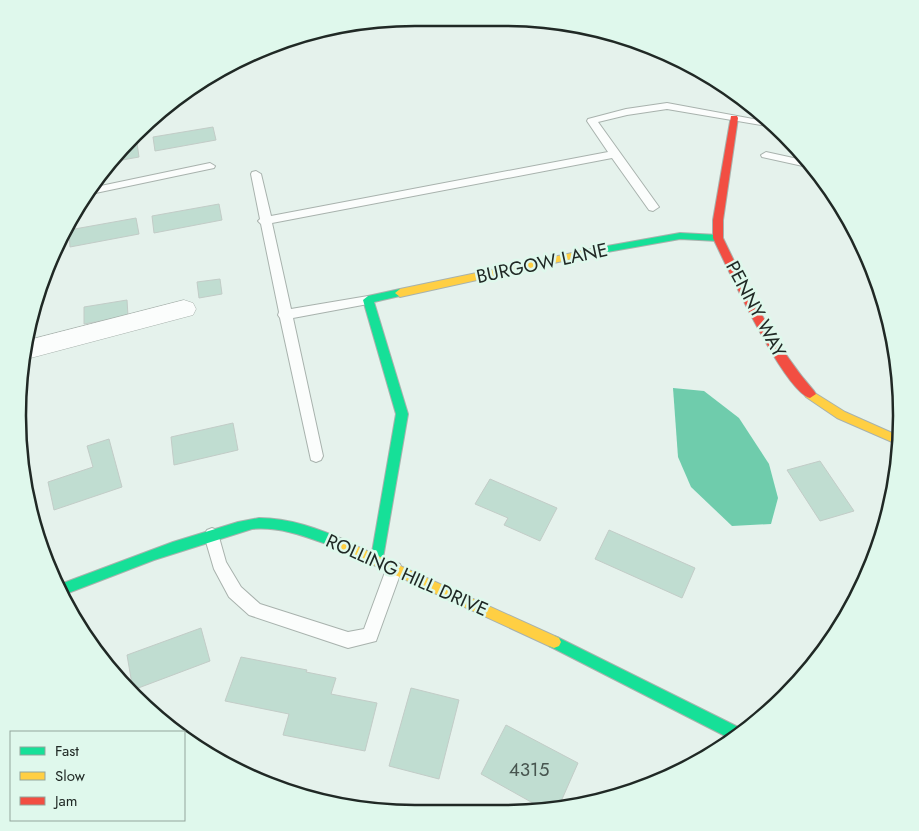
<svg xmlns="http://www.w3.org/2000/svg" width="919" height="831" viewBox="0 0 919 831" font-family="Jost,sans-serif">
<rect width="100%" height="100%" fill="#e5f2ec"/>
<polygon fill="#6fccac" points="673,388 704,391 739,418 769,464 778,498 771,524 732,526 691,487 678,457"/>
<g fill="#c0ddd1" stroke="#c2ccc7">
<polygon points="213,127 216,140 155,151 153,137"/>
<polygon points="137,143 139,157 111,162 128,145"/>
<polygon points="219,204 222,220 154,233 152,216"/>
<polygon points="136,218 139,234 70,247 69,230"/>
<polygon points="220,279 222,294 199,298 197,282"/>
<polygon points="127,300 128,316 84,324 84,307"/>
<polygon points="233,423 238,450 174,465 171,437"/>
<polygon points="109,439 122,487 54,510 48,482 93,467 87,446"/>
<polygon points="820,461 854,511 820,521 787,470"/>
<polygon points="490,479 557,508 540,541 504,525 508,518 475,504"/>
<polygon points="609,530 695,568 682,598 595,559"/>
<polygon points="201,628 210,661 133,690 127,655"/>
<polygon points="241,657 307,670 306,672 336,678 331,694 377,703 365,751 283,735 289,714 225,701"/>
<polygon points="411,688 459,700 439,779 389,766"/>
<polygon points="506,725 578,763 559,806 540,807 481,774"/>
</g>
<g fill="none" stroke-linecap="round" stroke-linejoin="round">
<g stroke="#a8b2ad" stroke-width="2">
<g id="lane">
<polygon points="667,103 770,122 778,128 667,109 627,115 598,122 659,207 653,211 649,210 612,158 272,223 291,309 368,296 374,300 368,304 293,318 323,456 321,460 316,462 311,460 280,318 278,315 279,312 261,224 258,221 260,219 251,174 252,172 256,171 261,174 271,216 608,152 587,121 588,119 626,109"/>
<polygon points="766,152 807,161 812,168 762,157 761,155"/>
<polygon points="210,163 215,166 214,168 86,195 91,188"/>
<polygon points="212,528 217,530 226,562 241,587 260,604 348,632 364,629 388,564 394,562 400,564 402,569 376,641 348,648 249,615 229,597 214,569 204,535 207,530"/>
</g>
</g>
<g stroke="#a8b2ad" stroke-width="1">
<polygon id="street" points="184,300 193,303 196,309 193,315 23,360 25,341"/>
</g>
<g stroke="#a8b2ad" stroke-width="2">
<g id="fast">
<polygon points="680,233 718,235 723,238 718,241 680,239 596,254 591,251 596,248"/>
<polygon points="400,289 405,293 404,295 374,302 408,414 383,558 381,562 377,564 373,562 371,558 396,414 363,300 368,296"/>
<path d="M259,518c31,0 60,11 88,23l2,4 -2,4 -4,1c-30,-10 -58,-24 -91,-21l-98,31 -91,35 -5,-10 115,-43 65,-20z"/>
<polygon points="554,636 559,638 744,730 733,740 549,646 547,642 549,638"/>
</g>
</g>
<g stroke="#a8b2ad" stroke-width="2">
<g id="slow">
<polygon points="596,248 601,251 599,253 400,297 395,293 400,289"/>
<polygon points="810,390 845,412 899,436 899,445 837,418 806,397 804,394"/>
<polygon points="343,540 559,638 561,642 559,646 554,648 549,646 339,549 337,545 339,541"/>
</g>
</g>
<g stroke="#a8b2ad" stroke-width="2">
<path id="jam" d="M731,116h6l1,2 -15,102v18c26,54 51,107 91,153l2,3 -6,4c-27,-8 -83,-131 -97,-160v-18z"/>
</g>
<use href="#lane" fill="#fbfdfc" fill-rule="evenodd"/>
<use href="#street" fill="#fbfdfc" fill-rule="evenodd"/>
<use href="#fast" fill="#16e098" fill-rule="evenodd"/>
<use href="#slow" fill="#ffcf43" fill-rule="evenodd"/>
<use href="#jam" fill="#f24e42" fill-rule="evenodd"/>
</g>
<g text-anchor="middle" dominant-baseline="central" stroke-width="5" stroke-linejoin="round" paint-order="stroke">
<g font-size="19" fill="#202925" stroke="#dff8ec">
<text transform="translate(542 263) rotate(-12)">BURGOW LANE</text>
<text transform="translate(756 309) rotate(62)">PENNY WAY</text>
<text transform="translate(407 575) rotate(24)">ROLLING HILL DRIVE</text>
</g>
<g font-size="19" fill="#485650">
<text x="529" y="769">4315</text>
</g>
</g>
<path d="M0 0H919V831H0ZM415 26H504A389 389 0 0 1 893 415V416A389 389 0 0 1 504 805H415A389 389 0 0 1 26 416V415A389 389 0 0 1 415 26Z" fill="#dff8ec" fill-rule="evenodd"/>
<path fill="none" stroke="#202925" stroke-width="2.5" d="M415 26H504A389 389 0 0 1 893 415V416A389 389 0 0 1 504 805H415A389 389 0 0 1 26 416V415A389 389 0 0 1 415 26Z"/>
<rect x="10" y="731" width="175" height="90" fill="#dff8ec" stroke="#93a59c"/>
<rect x="20" y="747" width="25" height="8" fill="#16e098" stroke="#93a59c"/>
<text x="55" y="756" font-size="15" fill="#202925">Fast</text>
<rect x="20" y="772" width="25" height="8" fill="#ffcf43" stroke="#93a59c"/>
<text x="55" y="781" font-size="15" fill="#202925">Slow</text>
<rect x="20" y="797" width="25" height="8" fill="#f24e42" stroke="#93a59c"/>
<text x="55" y="806" font-size="15" fill="#202925">Jam</text>
</svg>
